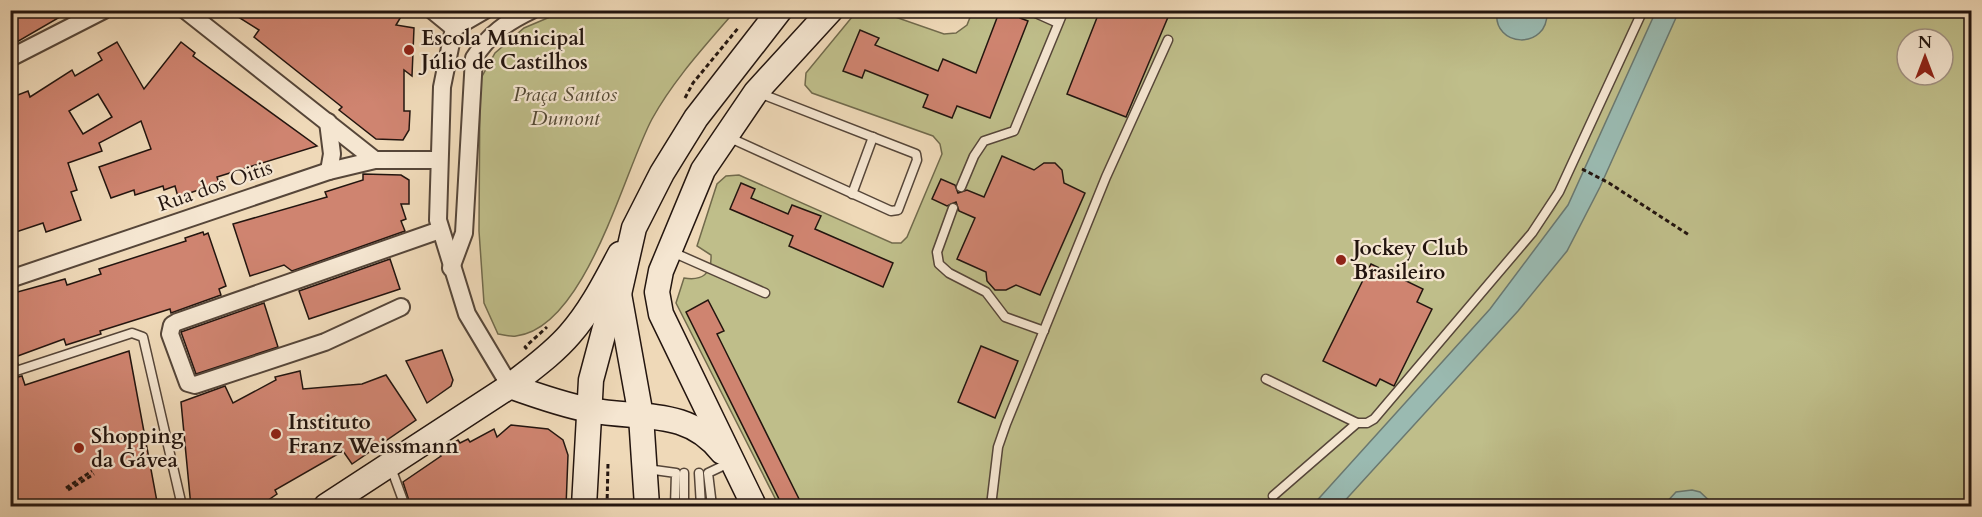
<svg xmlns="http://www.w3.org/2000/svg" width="1982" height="517" viewBox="0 0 1982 517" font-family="Cardo,serif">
<rect width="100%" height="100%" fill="#efd9b8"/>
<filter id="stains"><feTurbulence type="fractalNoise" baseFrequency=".00333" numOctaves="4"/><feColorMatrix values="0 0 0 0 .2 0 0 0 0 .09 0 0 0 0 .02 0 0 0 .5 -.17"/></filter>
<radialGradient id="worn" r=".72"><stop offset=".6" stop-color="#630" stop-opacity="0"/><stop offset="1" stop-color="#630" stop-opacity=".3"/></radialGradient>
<g fill="#bfbe8a" stroke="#716a4c" stroke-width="1.5" fill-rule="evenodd">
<path d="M973,10l998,1v495h-1192l-103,-203 8,-25c18,3 28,-4 27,-23l-14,-9 20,-62 9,-8 13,-1 153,68h9l6,-6 35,-83 -2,-10 -7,-8 -121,-43 -7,-8 1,-12 51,-62h21l66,23 12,-1 11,-8zM1907,39h36v36h-36z"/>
<path d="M564,11h171c-29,34 -61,68 -83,108 -28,52 -66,209 -136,217 -5,1 -12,-1 -18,-2l-14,-31 -5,-72 1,-151 15,-27 29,-25z"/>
</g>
<g fill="#9abab1" stroke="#6a7870" stroke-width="1.5">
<path d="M1497,11h50c2,40 -55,37 -50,0z"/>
<polygon points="1656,11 1679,11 1600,187 1567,251 1518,311 1340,506 1312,506 1490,309 1568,205"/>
<polygon points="1692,490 1700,492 1715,506 1699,506 1686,501 1675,506 1663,506 1676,492"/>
</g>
<g fill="#cf8470" stroke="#23150f" stroke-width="1.5" fill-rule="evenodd">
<polygon points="10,10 72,10 10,46"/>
<polygon points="227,10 405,10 396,25 414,28 412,76 404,70 404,111 410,111 409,130 403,140 376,139 339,110 342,107 254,37 259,30"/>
<polygon points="1000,10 1023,10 1020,18 1028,21 990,118 957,106 952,118 923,107 928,95 865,70 862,78 843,71 860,30 879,38 875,45 938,71 943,59 976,73"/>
<polygon points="1100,10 1171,10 1126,117 1067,94"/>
<path d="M117,42l27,47 37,-47 14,11 -2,3 124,90 -100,31 2,6 -41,14 -3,-11 -11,4 -1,-4 -28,9 -1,-5 -23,8 -12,-31 52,-18 -10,-28 -42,22 3,8 -34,12 9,27 -6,2 10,28 -35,12 -3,-9 -33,11v-136l18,-7 2,6 42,-27 3,6 27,-16 -4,-7zM98,94l14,23 -29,17 -14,-23z"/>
<polygon points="1002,156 1034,170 1044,163 1055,163 1062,170 1064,183 1085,193 1040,295 1016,285 1006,290 995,290 987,281 986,272 957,259 975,218 959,211 956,202 947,206 932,199 941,179 955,185 958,193 967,190 984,197"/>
<polygon points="363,174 401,175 409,180 409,204 401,204 406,219 401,221 405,231 292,271 284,265 250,276 233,224 327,197 325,192 363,180"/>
<polygon points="741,183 755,189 751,198 788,214 792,205 821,216 815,229 893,263 883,287 789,246 793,236 730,209"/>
<polygon points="203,232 204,235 208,233 226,286 219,289 221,295 171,313 170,309 100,331 101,334 66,345 64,339 15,357 18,364 10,366 10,294 65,279 67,285 101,274 99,269 186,241 185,238"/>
<polygon points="390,259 400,289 309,319 299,291"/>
<polygon points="1371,264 1423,289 1417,302 1432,309 1394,386 1380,379 1376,386 1323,361"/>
<polygon points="708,300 724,331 717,334 803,507 783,507 686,312"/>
<polygon points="264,303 278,347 196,374 181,332"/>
<polygon points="981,346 1018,361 995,418 958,402"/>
<polygon points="442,350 453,380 451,386 427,403 406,361"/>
<polygon points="129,351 158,507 10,507 10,379 22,376 25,385"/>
<polygon points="300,371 303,389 362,384 386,375 416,420 352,464 343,451 275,490 277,494 258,507 191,507 181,402 225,386 233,403 276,380 275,377"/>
<polygon points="511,425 548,429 563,440 568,455 566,507 411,507 403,482 441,456 439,453 458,440 460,443 468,439 470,442 494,429 497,437"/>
</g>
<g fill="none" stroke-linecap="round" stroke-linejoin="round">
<g stroke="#564639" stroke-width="11">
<g id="lane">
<polyline points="1029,10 1058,23"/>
<polyline points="728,137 891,211 898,210 917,160 916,154 759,93"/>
<polyline points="961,187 974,156 984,141 1014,131 1064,10"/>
<polyline points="852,194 873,137"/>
<polyline points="953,208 937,252 939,264 949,273 986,292 1005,317 1044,331"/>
<polyline points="670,251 765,293"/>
<polyline points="10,373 132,333 143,337 182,506"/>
<polyline points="1266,379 1357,423 1367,423 1374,419 1532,233 1559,192 1643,10"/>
<polyline points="390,465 405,506"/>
<polyline points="647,469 676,473 675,506"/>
<polyline points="684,473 684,506"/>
<polyline points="699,473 701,506"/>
<polyline points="1273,496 1357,423"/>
<polyline points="712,506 708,473 731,462"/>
<polyline points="991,506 998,447 1006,424 1106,177 1168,40"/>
</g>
</g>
<g stroke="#564639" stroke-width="20">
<g id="street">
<polyline points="185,10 375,160"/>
<polyline points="432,10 454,28"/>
<polyline points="485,10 454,28 442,87 438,220 467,314 510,386"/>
<polyline points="10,58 104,10"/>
<polyline points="328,122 332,154 329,171"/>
<path d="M451,268l13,-35 10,-175c15,-24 33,-36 58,-48"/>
<polyline points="10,279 329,171 375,160 438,160"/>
<polyline points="401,307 325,342 195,385 188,383 170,334 172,325 177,322 440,230"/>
</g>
</g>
<g stroke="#23150f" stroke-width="27">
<g id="secondary">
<polyline points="619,294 641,416 647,506"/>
<path d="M510,386c25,9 53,19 80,24 50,10 97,-3 132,42"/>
<path d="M326,506l184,-120c20,-16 43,-32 60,-52 21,-24 35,-52 50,-80"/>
<polyline points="584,506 591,380 607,320 619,294 634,228 662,173 696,118 780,10"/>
<polyline points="754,506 661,314 657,292 661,271 703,170 756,92 831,10"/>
</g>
</g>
<g stroke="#23150f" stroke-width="3" stroke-dasharray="4.5 3" stroke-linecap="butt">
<polyline points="685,98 693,83 739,27"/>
<polyline points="1582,169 1609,183 1689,235"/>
<polyline points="527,349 525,347 547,327"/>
<polyline points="66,488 92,471"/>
<polyline points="68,490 94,474"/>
<polyline points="607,506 608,463"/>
</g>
<use href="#lane" stroke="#f5e6d1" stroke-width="8"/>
<use href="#street" stroke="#f5e6d1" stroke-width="16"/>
<use href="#secondary" stroke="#f5e6d1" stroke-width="24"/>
</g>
<g fill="#8f2418" stroke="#f5e6d1" stroke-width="2">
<circle cx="409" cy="50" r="6"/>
<circle cx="1341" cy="260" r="6"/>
<circle cx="276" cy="434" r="6"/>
<circle cx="79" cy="448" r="6"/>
</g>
<g text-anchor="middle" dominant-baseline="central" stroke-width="4.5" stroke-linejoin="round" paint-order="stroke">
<g font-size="21" font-weight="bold" fill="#23150f" stroke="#f5e6d1" text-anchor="start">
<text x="421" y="38">Escola Municipal<tspan x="421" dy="24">Júlio de Castilhos</tspan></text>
<text x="1353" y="248">Jockey Club<tspan x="1353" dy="24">Brasileiro</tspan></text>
<text x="288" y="422">Instituto<tspan x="288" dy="24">Franz Weissmann</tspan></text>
<text x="91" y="436">Shopping<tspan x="91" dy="24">da Gávea</tspan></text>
</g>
<g font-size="21" font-style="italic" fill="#524834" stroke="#f5e6d1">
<text x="565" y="94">Praça Santos<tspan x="565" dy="24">Dumont</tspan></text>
</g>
<g font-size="21" fill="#23150f" stroke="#f5e6d1">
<text transform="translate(215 186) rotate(-19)">Rua dos Oitis</text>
</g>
</g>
<rect width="1982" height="517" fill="none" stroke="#efd9b8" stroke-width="36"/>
<rect x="12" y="12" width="1958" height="493" fill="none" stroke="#23150f" stroke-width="3"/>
<rect x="18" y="18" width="1946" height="481" fill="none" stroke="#23150f" stroke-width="1.5"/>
<g transform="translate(1925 57)"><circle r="28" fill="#f5e6d1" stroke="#a19283" stroke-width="1.5"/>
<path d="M0-4.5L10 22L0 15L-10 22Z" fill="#8f2418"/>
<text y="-9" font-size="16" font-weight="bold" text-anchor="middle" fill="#23150f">N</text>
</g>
<rect width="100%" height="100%" filter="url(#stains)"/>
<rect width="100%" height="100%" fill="url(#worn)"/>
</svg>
